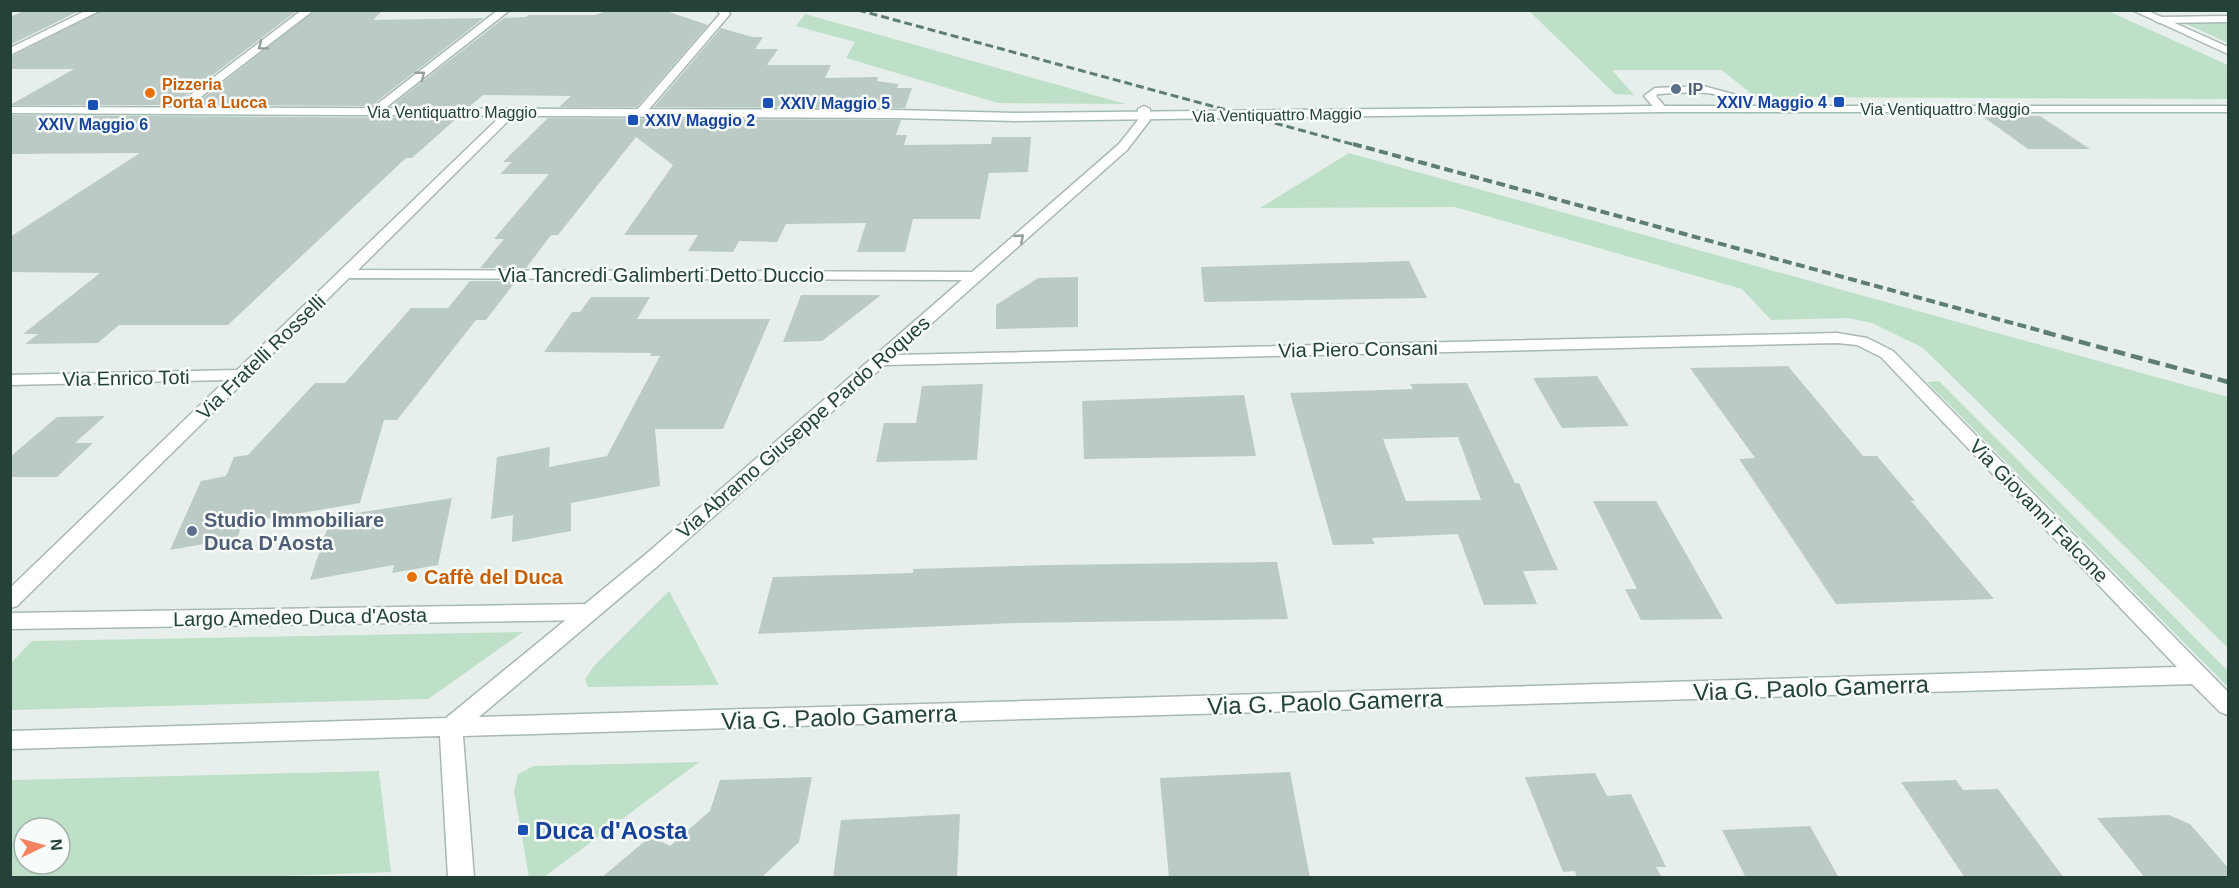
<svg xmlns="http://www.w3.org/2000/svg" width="2239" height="888" viewBox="0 0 2239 888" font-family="Helvetica,sans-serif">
<rect width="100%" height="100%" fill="#e6efeb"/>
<g fill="#bfe0c8" fill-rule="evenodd">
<polygon points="1529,11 2108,11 2228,65 2228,99 1755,97 1722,70 1612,70 1634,95 1615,94"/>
<polygon points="805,14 1126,104 998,103 846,58 855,42 796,26"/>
<polygon points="2228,21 2228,43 2182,22"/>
<polygon points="1349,153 2228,397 2228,648 1923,348 1872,323 1848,318 1771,320 1742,289 1455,207 1260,208"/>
<polygon points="1939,381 2228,671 2228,687 1927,382"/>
<polygon points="669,591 719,685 588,687 585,679 594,666"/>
<polygon points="523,632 428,699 11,710 11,663 32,641"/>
<polygon points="699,762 544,877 529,877 514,791 518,774 534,766"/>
<path d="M379,771l12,101 -168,6 -212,-1v-97zM24,828h36v36h-36z"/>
</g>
<g fill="#bbcac4" fill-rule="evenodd">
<polygon points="26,10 81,10 10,45 10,17"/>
<polygon points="103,10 298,10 173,105 10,105 74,69 10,69 10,57"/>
<polygon points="316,10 383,10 373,20 484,18 371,106 194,105"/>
<polygon points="609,10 663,10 708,25 637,107 559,107 571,96 483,95 470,106 391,106 504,18 526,17 529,15 596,15"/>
<polygon points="721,28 752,37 763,37 755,49 778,49 767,65 831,65 825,78 878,77 877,81 898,84 897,88 912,88 905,108 654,107"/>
<polygon points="10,115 457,118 412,158 406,158 228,325 119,325 98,343 25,344 38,334 23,334 100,273 10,272 10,237 140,153 10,154"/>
<polygon points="1982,116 2040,116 2090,149 2028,149"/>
<polygon points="548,118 901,120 896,135 907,135 904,145 991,144 992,137 1031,137 1028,172 989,173 980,219 913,219 905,252 857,252 866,223 786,224 777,242 739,241 733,252 688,251 698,235 624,235 673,165 636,137 558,235 551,235 526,268 480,268 504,239 494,239 549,174 500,174 512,162 503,162"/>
<polygon points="1409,261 1427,298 1204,302 1201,267"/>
<polygon points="1078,277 1078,327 996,329 996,305 1038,278"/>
<polygon points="470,281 516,281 486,320 476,320 397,420 384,420 360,503 243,523 237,538 170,550 201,481 226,476 234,457 248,455 315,383 345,383 411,308 448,308"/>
<polygon points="801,295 881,295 822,341 783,342"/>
<polygon points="591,297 650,297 637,319 770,319 723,429 655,429 660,486 571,503 571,531 512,542 513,515 491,519 497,457 550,447 549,467 607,456 660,356 650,356 652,353 544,352 572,312 580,312"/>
<polygon points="1788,366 1863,456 1877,456 1915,501 1911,501 1994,599 1836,604 1739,459 1755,458 1690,368"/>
<polygon points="1597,376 1629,426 1562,428 1533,378"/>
<path d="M1467,383l48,100h4l39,87 -35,1 14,33 -53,1 -26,-71 -86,4 3,6 -42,1 -43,-152 123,-4 -3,-5zM1458,437l23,63 -75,1 -23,-62z"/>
<polygon points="983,384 977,460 876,462 884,423 916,423 922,386"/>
<polygon points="1244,395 1256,456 1084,459 1082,401"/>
<polygon points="105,416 75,443 93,443 57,477 10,477 10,457 57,417"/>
<polygon points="452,498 438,565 392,573 394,565 310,580 331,517"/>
<polygon points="1593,501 1656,501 1723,619 1641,620 1625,589 1637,589"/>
<polygon points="1277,562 1288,619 1016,623 758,634 773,577 913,573 913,569 1049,565"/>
<polygon points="1290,772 1310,878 1169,878 1160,778"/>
<polygon points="1595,773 1607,796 1631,794 1666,867 1656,867 1662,878 1577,878 1575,871 1563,872 1525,777"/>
<polygon points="812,777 799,842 761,878 601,878 651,836 670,846 710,811 720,780"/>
<polygon points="1956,780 1963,790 1998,789 2064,878 1965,878 1901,782"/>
<polygon points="960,814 957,878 833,878 841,820"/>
<polygon points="2169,815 2190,824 2229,869 2229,878 2145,878 2097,818"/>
<polygon points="1810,826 1839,878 1746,878 1722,830"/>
</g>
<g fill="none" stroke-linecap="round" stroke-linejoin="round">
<g stroke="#a8b8b2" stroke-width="3">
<g id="lane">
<polygon points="2228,16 2228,22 2159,23 2154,20 2159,17"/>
<path d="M1703,86l37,10 15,13 -6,3c-8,-2 -12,-9 -20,-13 -22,-10 -47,-6 -71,-5l-2,2 11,13 -6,3 -4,-1 -13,-15 11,-8z"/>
<polygon points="590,604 597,607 601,612 597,617 590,620 10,629 10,613"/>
</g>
</g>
<g stroke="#a8b8b2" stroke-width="3">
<g id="street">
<polygon points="87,10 101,10 10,55 10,48"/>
<polygon points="302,10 314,10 180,113 172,113 172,109"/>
<polygon points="498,10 510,10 379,113 371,113 371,109"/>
<polygon points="717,10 727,10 730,14 645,114 637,114 637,110 720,14"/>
<polygon points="2132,10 2146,10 2228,47 2228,54"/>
<path d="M1144,106l6,3v11l-23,30 -231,205 941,-22 30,5 26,13 335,341v23l-8,-3 -28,-28 -1729,52 11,142h-26l-8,-142 -430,13v-18l436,-13 200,-164 316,-274 -613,-2 -332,328 -7,2v-20l216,-208 -216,5v-10l227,-5 270,-260h8v4l-157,156 614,2 147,-128 19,-24v-11zM1837,343l20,2 24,12 296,310 -1698,50 181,-153 225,-199z"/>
</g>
</g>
<g stroke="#a4bbb3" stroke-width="3">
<polygon id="secondary" points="1651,106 2228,106 2228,112 1661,112 1016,121 893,118 10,113 10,107 893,110 1016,113"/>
</g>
<use href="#lane" fill="#fff" fill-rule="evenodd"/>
<use href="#street" fill="#fff" fill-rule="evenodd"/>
<use href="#secondary" fill="#fff" fill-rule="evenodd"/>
<polyline stroke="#5f7d75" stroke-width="3" stroke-dasharray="8 4" stroke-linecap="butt" points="858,10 1359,146"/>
<polyline stroke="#5f7d75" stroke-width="4" stroke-dasharray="9 4.5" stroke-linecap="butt" points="1353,144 2049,333"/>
<polyline stroke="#5f7d75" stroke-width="4.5" stroke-dasharray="12 6" stroke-linecap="butt" points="2044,332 2228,382"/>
</g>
<defs><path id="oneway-chevron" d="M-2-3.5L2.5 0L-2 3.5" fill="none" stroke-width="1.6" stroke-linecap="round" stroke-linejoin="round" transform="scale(1.5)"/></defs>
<g stroke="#92a09c">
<use href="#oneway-chevron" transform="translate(262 46) rotate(143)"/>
<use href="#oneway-chevron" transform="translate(421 75) rotate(-38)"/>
<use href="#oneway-chevron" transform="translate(1020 238) rotate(-41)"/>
</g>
<g fill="#5c6f8a" stroke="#f7fbf9" stroke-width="2">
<circle cx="1676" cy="89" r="6"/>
<circle cx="192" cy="531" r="6"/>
</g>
<g fill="#e8710a" stroke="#f7fbf9" stroke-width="2">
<circle cx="150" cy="93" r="6"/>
<circle cx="412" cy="577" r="6"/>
</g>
<g fill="#1a4fb4" stroke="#f7fbf9" stroke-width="2">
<rect x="1833" y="96" width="12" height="12" rx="3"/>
<rect x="762" y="97" width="12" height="12" rx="3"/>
<rect x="87" y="99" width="12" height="12" rx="3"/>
<rect x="627" y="114" width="12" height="12" rx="3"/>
<rect x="517" y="824" width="12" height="12" rx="3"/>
</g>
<g text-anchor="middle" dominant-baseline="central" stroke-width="5" stroke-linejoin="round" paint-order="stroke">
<g font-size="16" font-weight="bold" fill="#c56008" stroke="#f7fbf9" text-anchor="start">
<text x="162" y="84">Pizzeria<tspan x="162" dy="18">Porta a Lucca</tspan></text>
</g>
<g font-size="16" font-weight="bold" fill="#4e5e75" stroke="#f7fbf9" text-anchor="start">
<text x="1688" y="89">IP</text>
</g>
<g font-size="16" font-weight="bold" fill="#164399" stroke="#f7fbf9" text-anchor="start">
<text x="1827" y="102" text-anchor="end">XXIV Maggio 4</text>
<text x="780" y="103">XXIV Maggio 5</text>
<text x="645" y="120">XXIV Maggio 2</text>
<text x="93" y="124" text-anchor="middle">XXIV Maggio 6</text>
</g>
<g font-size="16" fill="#24423a" stroke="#f7fbf9">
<text x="1945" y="109">Via Ventiquattro Maggio</text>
<text x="452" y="112">Via Ventiquattro Maggio</text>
<text transform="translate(1277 115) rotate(-1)">Via Ventiquattro Maggio</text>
</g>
<g font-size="20" fill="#24423a" stroke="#f7fbf9">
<text x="661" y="275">Via Tancredi Galimberti Detto Duccio</text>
<text transform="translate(1358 349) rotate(-1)">Via Piero Consani</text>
<text transform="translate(261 357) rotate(-44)">Via Fratelli Rosselli</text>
<text transform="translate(126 378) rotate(-1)">Via Enrico Toti</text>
<text transform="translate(803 427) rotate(-41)">Via Abramo Giuseppe Pardo Roques</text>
<text transform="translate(2039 511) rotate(46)">Via Giovanni Falcone</text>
<text transform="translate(300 617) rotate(-1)">Largo Amedeo Duca d'Aosta</text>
</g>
<g font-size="20" font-weight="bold" fill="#4e5e75" stroke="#f7fbf9" text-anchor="start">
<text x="204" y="520">Studio Immobiliare<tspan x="204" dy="23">Duca D'Aosta</tspan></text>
</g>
<g font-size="20" font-weight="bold" fill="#c56008" stroke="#f7fbf9" text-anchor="start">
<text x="424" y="577">Caffè del Duca</text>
</g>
<g font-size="24" fill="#24423a" stroke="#f7fbf9">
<text transform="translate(1811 688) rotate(-2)">Via G. Paolo Gamerra</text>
<text transform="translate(1325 702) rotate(-2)">Via G. Paolo Gamerra</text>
<text transform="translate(839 717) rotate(-2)">Via G. Paolo Gamerra</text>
</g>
<g font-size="24" font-weight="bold" fill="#164399" stroke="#f7fbf9" text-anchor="start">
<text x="535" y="830">Duca d'Aosta</text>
</g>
</g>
<rect width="2239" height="888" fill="none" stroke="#24423a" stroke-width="24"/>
<g transform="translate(42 846) rotate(85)"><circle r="28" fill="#f7fbf9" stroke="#a3b1ad" stroke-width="1.5"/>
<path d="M0-4.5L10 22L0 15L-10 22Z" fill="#f4845f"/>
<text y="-9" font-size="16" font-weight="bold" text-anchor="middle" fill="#24423a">N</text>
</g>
</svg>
